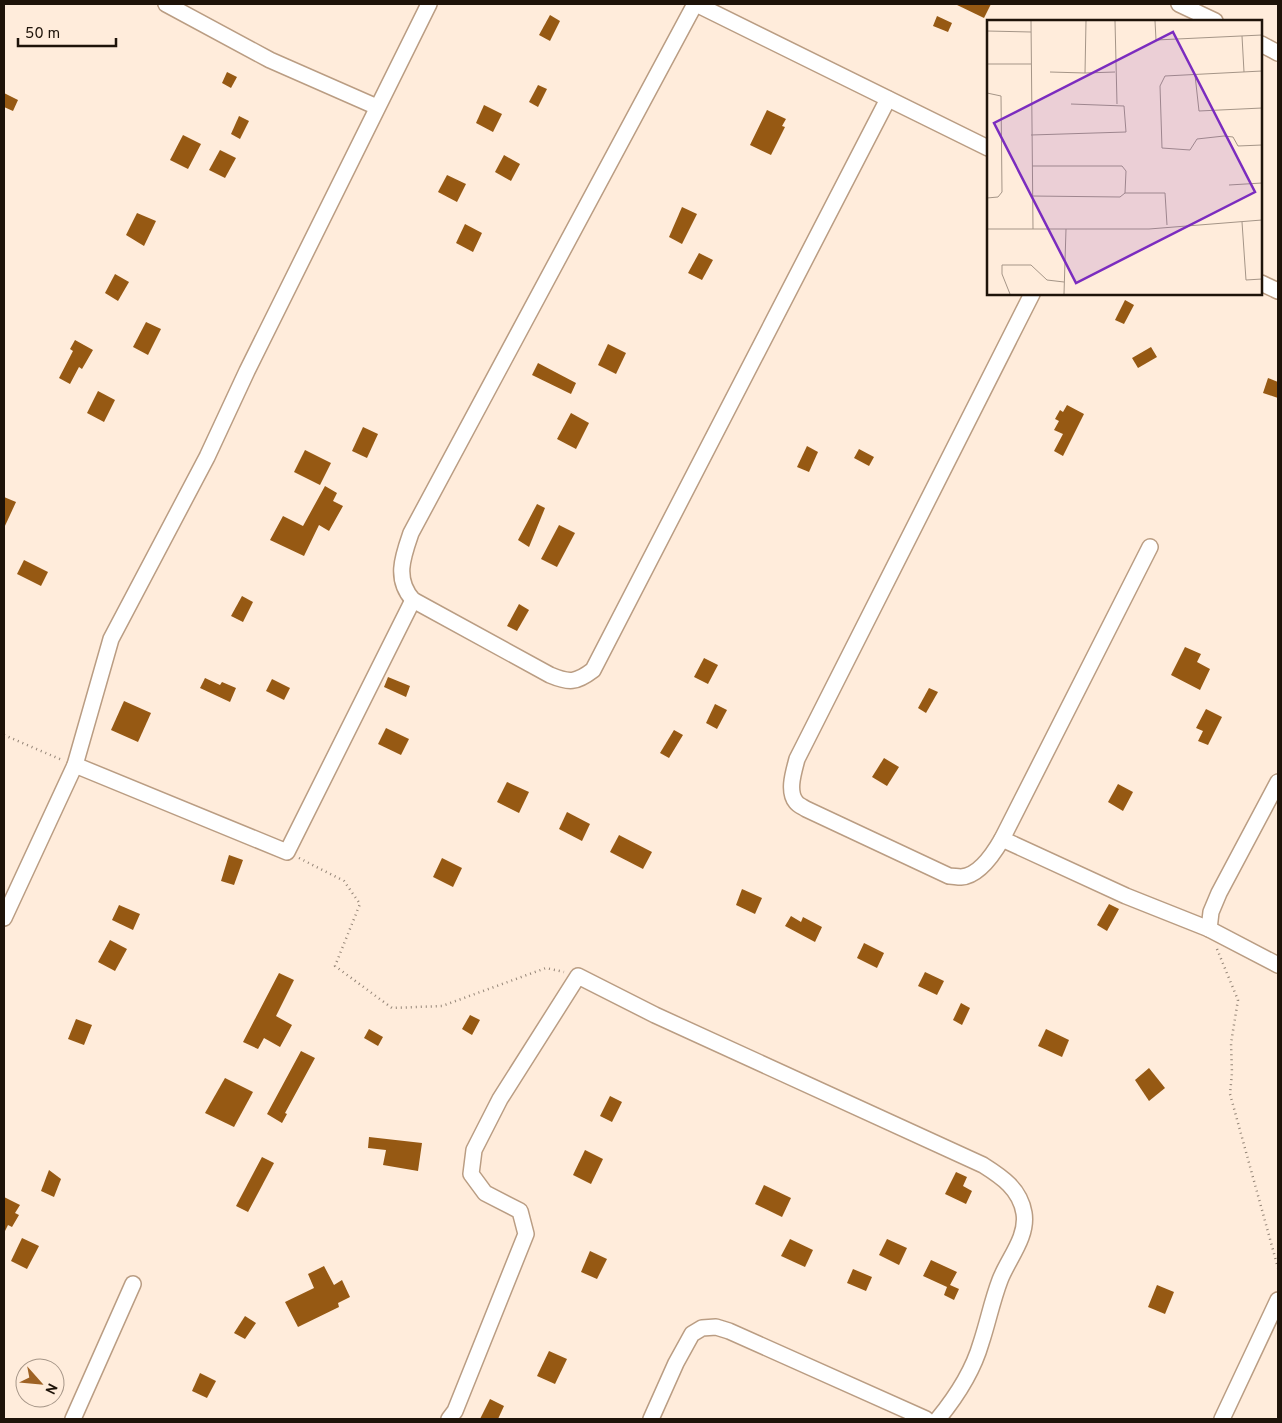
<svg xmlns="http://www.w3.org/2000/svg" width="1282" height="1423" viewBox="0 0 1282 1423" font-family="Overpass,sans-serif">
<rect width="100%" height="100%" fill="#ffecdb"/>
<g fill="#965913">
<polygon points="955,4 991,4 984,18"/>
<polygon points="550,15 560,21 550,41 539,35"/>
<polygon points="937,16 952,23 948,32 933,26"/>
<polygon points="227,72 237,77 231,88 222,83"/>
<polygon points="538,85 547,89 538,107 529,102"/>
<polygon points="4,93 18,100 13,111 4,107"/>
<polygon points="484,105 502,114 493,132 476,123"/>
<polygon points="767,110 786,119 782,126 785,127 771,155 750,145"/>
<polygon points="239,116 249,121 240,139 231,134"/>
<polygon points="183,135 201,144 188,169 170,160"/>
<polygon points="220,150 236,158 225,178 209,170"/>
<polygon points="504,155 520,164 511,181 495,172"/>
<polygon points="447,175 466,184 457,202 438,192"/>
<polygon points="682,207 697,214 682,244 669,237"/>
<polygon points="137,213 156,221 144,246 126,235"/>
<polygon points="465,224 482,233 473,252 456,243"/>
<polygon points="699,253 713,260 702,280 688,273"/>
<polygon points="115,274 129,282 118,301 105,293"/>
<polygon points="1125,300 1134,305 1124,324 1115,320"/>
<polygon points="146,322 161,329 148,355 133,347"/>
<polygon points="75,340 93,350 82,369 79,367 70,384 59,378 73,351 70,349"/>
<polygon points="608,344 626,353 616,374 598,365"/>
<polygon points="1151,347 1157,357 1138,368 1132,358"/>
<polygon points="538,363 576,383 571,394 532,375"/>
<polygon points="1268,378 1278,382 1278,398 1263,393"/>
<polygon points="98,391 115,400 104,422 87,413"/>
<polygon points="1067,405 1084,414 1063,456 1054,451 1063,434 1054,430 1059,421 1055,419 1060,410 1063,412"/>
<polygon points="571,413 589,423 576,449 557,439"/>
<polygon points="363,427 378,434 367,458 352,451"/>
<polygon points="807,446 818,452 809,472 797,467"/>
<polygon points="859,449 874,457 869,466 854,458"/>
<polygon points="305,450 331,463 320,485 294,472"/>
<polygon points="325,486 337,493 333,501 343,506 329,531 319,525 304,556 270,540 283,516 303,526"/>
<polygon points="4,497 16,502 4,528"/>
<polygon points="537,504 545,508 529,547 518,540"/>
<polygon points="559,525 575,533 557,567 541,559"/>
<polygon points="24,560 48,572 41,586 17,574"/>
<polygon points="242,596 253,602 243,622 231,616"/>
<polygon points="519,604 529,610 517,631 507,626"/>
<polygon points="1185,647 1201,654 1197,662 1210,669 1200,690 1171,675"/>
<polygon points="704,658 718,665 708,684 694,677"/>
<polygon points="388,677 410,686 406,697 384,687"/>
<polygon points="205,678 220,685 222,682 236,688 230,702 200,688"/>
<polygon points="272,679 290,688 284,700 266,691"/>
<polygon points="929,688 938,692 926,713 918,708"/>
<polygon points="124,701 151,713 138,742 111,730"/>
<polygon points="715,704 727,710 717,729 706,723"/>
<polygon points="1206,709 1222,717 1208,745 1198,741 1203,731 1196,728"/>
<polygon points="386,728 409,739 401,755 378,744"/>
<polygon points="674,730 683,735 669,758 660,753"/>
<polygon points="884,758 899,767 887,786 872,777"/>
<polygon points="507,782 529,792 519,813 497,802"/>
<polygon points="1118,784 1133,792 1123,811 1108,802"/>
<polygon points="567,812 590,824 582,841 559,829"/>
<polygon points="619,835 652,852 643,869 610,852"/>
<polygon points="229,855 243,860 234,885 221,881"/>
<polygon points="442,858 462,868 453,887 433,877"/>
<polygon points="742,889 762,898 755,914 736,905"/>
<polygon points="1109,904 1119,909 1107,931 1097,925"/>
<polygon points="119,905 140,914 133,930 112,920"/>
<polygon points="791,916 801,922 803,917 822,927 815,942 785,926"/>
<polygon points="110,940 127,949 115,971 98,962"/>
<polygon points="864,943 884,953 877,968 857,958"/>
<polygon points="925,972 944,981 937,995 918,986"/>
<polygon points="279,973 294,980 276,1016 292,1025 280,1047 264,1038 258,1049 243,1042"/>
<polygon points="961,1003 970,1008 962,1025 953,1020"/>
<polygon points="470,1015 480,1020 472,1035 462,1029"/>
<polygon points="76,1019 92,1025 84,1045 68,1039"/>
<polygon points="369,1029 383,1037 378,1046 364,1038"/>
<polygon points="1046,1029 1069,1040 1062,1057 1038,1046"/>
<polygon points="301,1051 315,1058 285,1113 287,1114 282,1123 267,1114"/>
<polygon points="1149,1068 1165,1088 1149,1101 1135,1080"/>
<polygon points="225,1078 253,1092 234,1127 205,1113"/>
<polygon points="610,1096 622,1102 612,1122 600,1116"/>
<polygon points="369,1137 422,1143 418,1171 383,1165 386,1150 368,1148"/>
<polygon points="585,1150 603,1159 591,1184 573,1175"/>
<polygon points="262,1157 274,1163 248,1212 236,1206"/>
<polygon points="49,1170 61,1179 54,1197 41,1191"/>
<polygon points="956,1172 967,1177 963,1186 972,1191 966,1204 945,1194"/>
<polygon points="764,1185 791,1198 782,1217 755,1204"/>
<polygon points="4,1197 20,1205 15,1213 19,1215 12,1227 8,1225 4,1233"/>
<polygon points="22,1238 39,1246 27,1269 11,1261"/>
<polygon points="790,1239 813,1250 805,1267 781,1256"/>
<polygon points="887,1239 907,1248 899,1265 879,1255"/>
<polygon points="590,1251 607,1259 597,1279 581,1272"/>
<polygon points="931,1260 957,1272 950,1285 959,1289 954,1300 944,1295 947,1287 923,1276"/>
<polygon points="324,1266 334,1285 342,1280 350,1297 338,1303 339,1307 298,1327 285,1302 314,1288 308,1274"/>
<polygon points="853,1269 872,1277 866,1291 847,1283"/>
<polygon points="1157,1285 1174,1292 1165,1314 1148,1307"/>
<polygon points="245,1316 256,1323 245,1339 234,1333"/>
<polygon points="549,1351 567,1359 555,1384 537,1376"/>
<polygon points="200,1373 216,1381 207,1398 192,1391"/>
<polygon points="490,1399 504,1406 498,1419 480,1419"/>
</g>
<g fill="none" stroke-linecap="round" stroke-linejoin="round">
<g stroke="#ba9d83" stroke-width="18">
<g id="minor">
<polyline points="166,4 270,60 377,107"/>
<path d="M695,4l-284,529c-8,23 -17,46 2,67l137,75c19,8 26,8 43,-5l295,-571"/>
<polyline points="696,4 988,148"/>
<polyline points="1179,4 1215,21"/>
<polyline points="1261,44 1278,53"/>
<polyline points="1261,283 1278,291"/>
<path d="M1032,294l-235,465c-3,12 -10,32 -1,43 2,3 7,5 10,7l143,67c4,0 8,1 12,1 18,-1 33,-24 41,-38l148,-292"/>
<polyline points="75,765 287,852 413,600"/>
<polyline points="1002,839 1126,896 1209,929 1278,965"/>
<polyline points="4,918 75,765 111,639 207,457 247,371 429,4"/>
<polyline points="1209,929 1211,912 1219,893 1278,782"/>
<polyline points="73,1419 133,1284"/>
<path d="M449,1419l6,-8 71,-177 -6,-23 -35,-18 -14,-19 3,-24 26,-51 78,-123 77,39 328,150c19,12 37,24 41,48 4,24 -16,46 -24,67 -8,21 -12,42 -19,63 -8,28 -25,54 -43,76"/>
<polyline points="651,1419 676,1363 692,1334 702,1328 716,1327 729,1331 926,1419"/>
<polyline points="1222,1419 1278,1300"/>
</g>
</g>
<g stroke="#948577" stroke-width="2.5" stroke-dasharray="1 4" stroke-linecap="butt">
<polyline points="4,735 62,760"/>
<polyline points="299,858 344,881 360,904 335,966 392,1008 442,1006 546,968 564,972"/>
<polyline points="1217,949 1238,1000 1231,1043 1232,1073 1230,1094 1278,1268"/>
</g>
<use href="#minor" stroke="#fff" stroke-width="15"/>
</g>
<g transform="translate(987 20)">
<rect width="275" height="275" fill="#ffecdb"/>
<path fill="none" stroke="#a59587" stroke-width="1" d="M44,1l2,208M99,1l-1,52 30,-1M128,1l2,83M168,1l1,19 106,-5M0,11l44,1M255,16l2,36M0,44h44M275,51l-97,5 -5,10 2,62 28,2 7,-11 27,-3 9,1 5,9 24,-1M63,52l35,1M208,55l4,36 63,-3M0,73l14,3 1,96 -4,5 -11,1M44,115l95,-3 -2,-26 -53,-2M45,146h90l4,5 -1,22 -5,4 -88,-1M242,165l33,-2M138,173h40l2,32M255,202l4,58 16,-1M0,209h162l113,-9M23,274l-8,-20v-9h29l16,15 17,2M77,274l2,-65"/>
<path fill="#7b2cbf" fill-opacity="0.15" stroke="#7b2cbf" stroke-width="2.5" d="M186,12l82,160 -179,91 -82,-160z"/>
<rect width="275" height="275" fill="none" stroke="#1e1309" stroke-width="2.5"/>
</g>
<rect width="1282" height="1423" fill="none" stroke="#1e1309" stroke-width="10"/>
<g transform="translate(40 1383) rotate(117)"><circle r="24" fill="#ffecdb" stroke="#a59587"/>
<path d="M0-4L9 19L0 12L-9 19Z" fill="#9e6224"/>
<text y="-8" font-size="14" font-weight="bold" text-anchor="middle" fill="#1e1309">N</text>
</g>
<path d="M18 38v8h98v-8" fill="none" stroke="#1e1309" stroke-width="2.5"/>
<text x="25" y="38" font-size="15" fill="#1e1309" stroke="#ffecdb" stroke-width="4" paint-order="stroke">50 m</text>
</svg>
